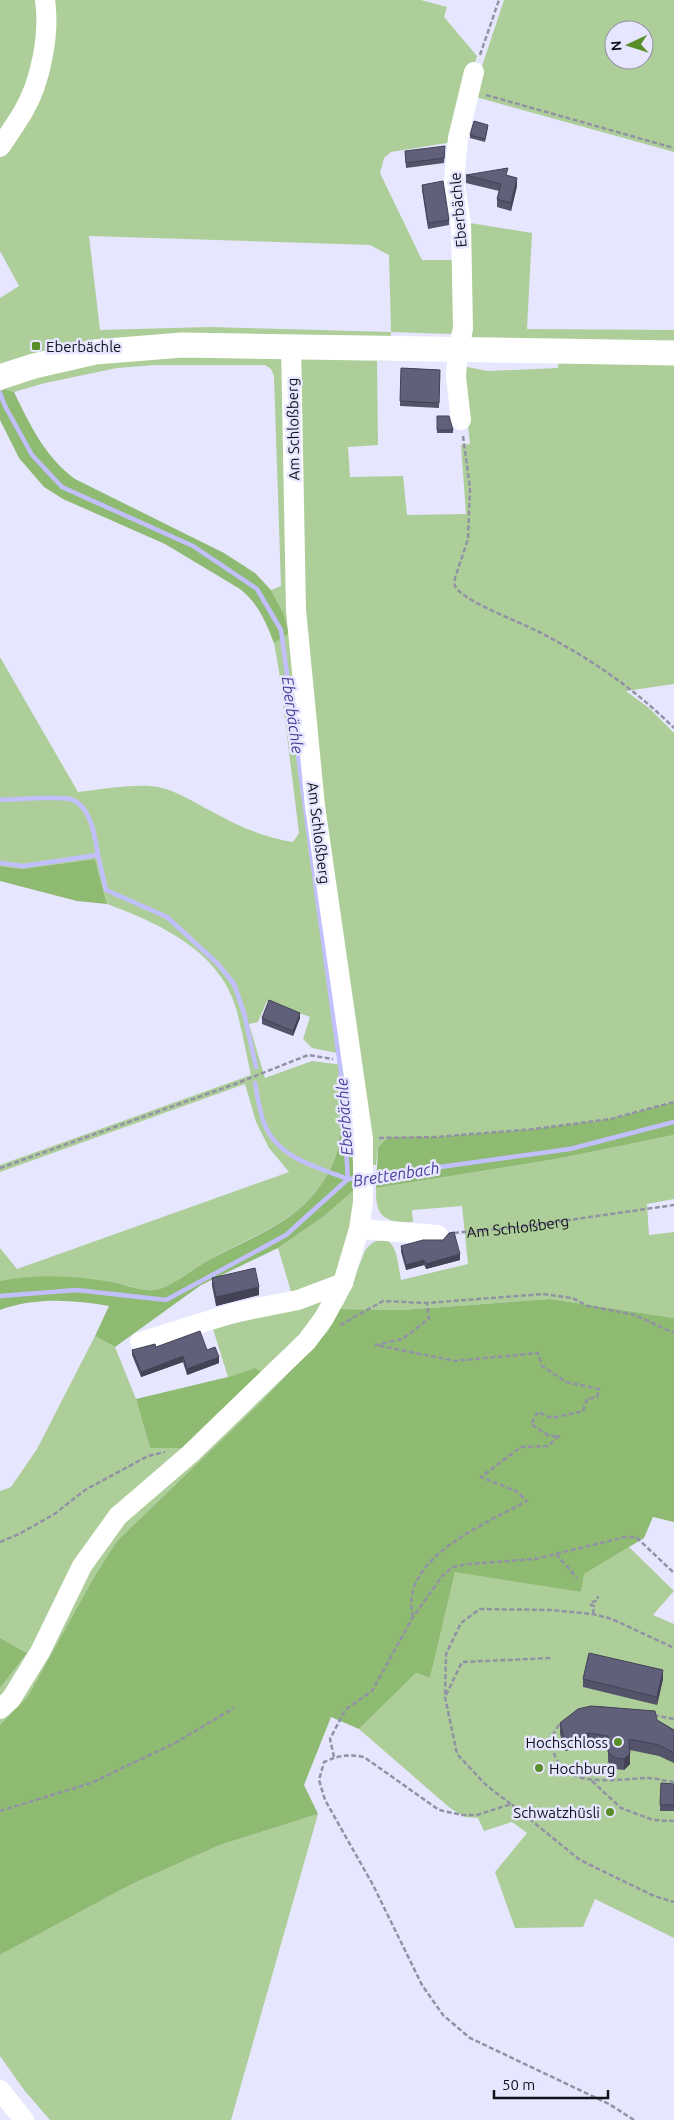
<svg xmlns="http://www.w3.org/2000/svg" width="674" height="2120" viewBox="0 0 674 2120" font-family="Ubuntu,sans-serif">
<rect width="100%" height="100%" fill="#e6e6ff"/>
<g fill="#aece99" fill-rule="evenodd">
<path d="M0,0h421l26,7 -3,10 33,39 -24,86 -62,10 -7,6 -4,15 42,87h36l-1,70 -6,4 -60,-2v29h-14l1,84 -30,2 2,30 53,-1 4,39 59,-1 -5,-69 9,-1 -8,-78 26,5 70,-3 1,-24 -85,-5 -5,-5 -5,-112 68,11 -5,96 147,1v354l-48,7 23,17 25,25v369l-64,17 -76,10 -99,8h-47l-10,10 -2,18 -23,-1 -3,-42 -10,1c-1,8 0,18 -2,26 -21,68 -76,81 -131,112 -14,8 -38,28 -53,29 -14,2 -24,-5 -37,-7 -13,-1 -28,-1 -42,-2 -25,-2 -50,-5 -75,0v-33l17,21 272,-97 -20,-24 -13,-26 -11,-38 -245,88v-7l251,-90c-5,-22 -9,-45 -15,-67 -17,-58 -78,-85 -129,-104l-12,-45 -73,10 -22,-3v-209l78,135c22,-2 63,-10 84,-4 17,4 33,15 49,23 25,14 53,27 82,31l6,-9 -20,-162 -5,-28 15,-11 -5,-18 -13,-24 10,-4 -7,-210 -3,-7 -6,-4h-110l-38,3 -72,15 -31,9 -9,-3 -5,-12v-79l19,-12 -19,-35zM89,236l281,9 19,10 2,77 -182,-5 -109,3zM267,1001l43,16 -7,22 9,9 30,6 1,11 -31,-4 -47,17 -16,-54 9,-2z"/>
<path d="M504,0h170v152l-202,-56zM614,30h30v30h-30z"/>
<path d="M674,1135v64l-27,5 2,31 25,-3v86l-124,-19 -148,11 -62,-1 -12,22 -66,70 -145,140 -23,36 -66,119 -28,29v-37l27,-35 -27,-15v-147l11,-4 26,-38 58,-113 20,11 21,52 14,49 105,-80 -27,9 -15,-48 109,-28 21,4 22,-54c4,-6 8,-10 16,-11 17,-2 17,27 20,40l67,-16 -6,-58 -50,4 1,12c-28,1 -38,-5 -37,-34l180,-29z"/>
<polygon points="353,1191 353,1215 336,1278 292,1295 278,1248 323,1217"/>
<polygon points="629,1547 674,1591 653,1615 674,1624 674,1938 595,1899 583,1927 515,1928 495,1872 527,1833 512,1822 484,1831 478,1818 465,1817 450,1808 359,1729 416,1673 430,1678 455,1571 581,1592 583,1574"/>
<polygon points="318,1814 231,2120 50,2120 24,2090 0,2056 0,1955 132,1884 220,1845"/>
</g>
<g fill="#8fba71">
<path d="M5,389l9,3c16,33 31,65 61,87l149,74 31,20 16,17 13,24 5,19 -15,10c-8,-21 -16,-40 -34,-54l-75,-45 -102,-45 -19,-12 -25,-29 -19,-38v-29z"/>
<polygon points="95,859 107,904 77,901 0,881 0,866 22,869"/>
<polygon points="674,1102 674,1135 556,1159 376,1188 378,1147 388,1137 435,1137 534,1129 610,1119"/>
<path d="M350,1122l3,42v27l-30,26 -45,31 -77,37 -86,62 -20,-11 14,-30c-36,-6 -73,-9 -109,4v-29c39,-8 78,-5 117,2 13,3 23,8 37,7 15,-1 39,-21 53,-29 55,-30 110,-44 131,-112 2,-8 1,-18 2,-26z"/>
<polygon points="550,1299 674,1318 674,1522 653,1517 644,1538 584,1574 581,1592 455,1572 430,1678 416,1673 359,1729 331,1717 304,1785 318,1814 220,1845 132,1884 0,1955 0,1725 28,1696 94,1577 117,1541 262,1401 328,1331 340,1309 402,1310"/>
<polygon points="255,1368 266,1375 182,1448 150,1448 136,1399 228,1377"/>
<polygon points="0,1638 27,1653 0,1688"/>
</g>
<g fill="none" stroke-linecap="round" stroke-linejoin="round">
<g stroke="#c2bffe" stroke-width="4.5">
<path d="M0,393l5,13 27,49 30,32 131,59 64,43 24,41 60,443 7,106c-34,-13 -75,-22 -86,-62 -3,-11 -5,-22 -7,-34"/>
<path d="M0,800c17,-1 33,-2 50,-2 6,0 14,0 20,1 21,6 25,38 28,56"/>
<polyline points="0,863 23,866 98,855 106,890 167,917 218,964 234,984 244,1013 256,1067"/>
<polyline points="368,1177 570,1149 674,1122"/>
<polyline points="0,1296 77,1290 166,1300 286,1235 348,1179 358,1178"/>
</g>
<g stroke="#9292a5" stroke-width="2.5" stroke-dasharray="5 2.5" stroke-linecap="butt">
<polyline points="480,55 499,0"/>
<polyline points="486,95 674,148"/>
<path d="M463,436l7,52 -2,51 -13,39c-1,5 -1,9 4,13 15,14 58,30 78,40 50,25 98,58 137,97"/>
<polyline points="379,1138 435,1137 534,1129 610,1119 674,1102"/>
<polyline points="0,1168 235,1084 308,1055 333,1059"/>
<path id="s1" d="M454,1233l66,-6 154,-22"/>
<polyline points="340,1325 383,1301 427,1303 543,1294 572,1298 588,1306 635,1315 674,1333"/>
<polyline points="0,1542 19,1534 53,1515 85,1490 148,1456 165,1452"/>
<polyline points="556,1554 577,1578"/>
<polyline points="593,1614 594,1606 591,1605 591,1602 597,1601 598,1596"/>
<path d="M413,1617c-16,-58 74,-94 114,-116l-11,-10 -35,-14 40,-30 27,-1 11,-10h-10l-18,-12 7,-12 14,6 31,-7 4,-12 10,-2 2,-8 -33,-7 -24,-16 -4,-13 -83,8 -79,-16 26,-6 27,-20 -2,-16"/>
<polyline points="446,1695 462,1662 551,1658"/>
<polyline points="599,1707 631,1710"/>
<polyline points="654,1715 674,1719"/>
<path d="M565,1720c-6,3 -14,15 -13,22 4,50 61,37 95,36 9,0 18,3 27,4"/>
<polyline points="334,1757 330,1739 345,1710 372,1691 413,1617 443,1575 453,1567 469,1564 535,1559 625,1537 636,1537 674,1573"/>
<polyline points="592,1781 621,1808 653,1820 674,1821"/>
<polyline points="511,1804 486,1785 457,1754 445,1697 446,1654 461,1623 480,1609 551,1610 593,1614 612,1619 674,1648"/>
<polyline points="0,1811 91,1783 175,1743 234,1708"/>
<path d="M634,2120l-25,-16 -139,-66 -27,-23 -21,-30 -49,-100 -48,-85 -6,-20 5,-18c15,-7 25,-8 40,-5l75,53 23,5h15l34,-11 69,56 74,36 20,6"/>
</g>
<g stroke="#fff" stroke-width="20">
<path d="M0,147c8,-12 16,-23 23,-35 18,-30 27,-79 22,-112"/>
<polyline points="461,420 456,377 458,349 463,329 461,223 454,181 458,138 474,72"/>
<polyline points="359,1229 438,1235"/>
<polyline points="140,1342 233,1313 298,1300 343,1283"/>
<polyline points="0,1709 11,1699 40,1652 82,1566 118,1516 190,1454 307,1341 324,1318 343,1283 359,1229 363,1202 363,1139 315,806 296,610 291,346"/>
<polyline points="0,2090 24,2120"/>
</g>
<polyline stroke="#fff" stroke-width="25" points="0,377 34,366 95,352 182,345 674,353"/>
</g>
<g fill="#535369">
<polygon points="488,127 485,142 470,138 470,135"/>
<polygon points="405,151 445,151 444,163 406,168"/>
<polygon points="466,175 507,176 517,186 511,211 497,207 497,199 499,191 466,183"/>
<polygon points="422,185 449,220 449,225 428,229 422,190"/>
<polygon points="401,368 440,370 439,408 400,406"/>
<polygon points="437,416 453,430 453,433 437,433"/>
<polygon points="262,1018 300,1018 293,1036 262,1024"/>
<polygon points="401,1246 460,1260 426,1269 424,1265 406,1270 401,1252"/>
<polygon points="212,1278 259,1295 216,1306 212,1286"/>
<polygon points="156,1347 207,1350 219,1363 187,1375 183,1362 141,1377 132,1355 132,1350"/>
<polygon points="583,1679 663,1679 657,1705 583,1687"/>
<polygon points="657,1720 674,1730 674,1763 659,1756 630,1750 630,1764 624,1770 615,1769 608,1762 608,1747 589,1744 565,1751 560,1734 560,1723"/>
<polygon points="661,1783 674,1784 674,1811 660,1811"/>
</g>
<g fill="#434355">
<polygon points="517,178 517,186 511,211 511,203"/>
<polygon points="300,1013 300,1018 293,1036 293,1031"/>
<polygon points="460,1254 460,1260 426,1269 426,1264"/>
<polygon points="424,1260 424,1265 406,1270 406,1265"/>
<polygon points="259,1287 259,1295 216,1306 216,1297"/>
<polygon points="183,1356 183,1362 141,1377 141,1372"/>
<polygon points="219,1357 219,1363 187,1375 187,1369"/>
<polygon points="663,1670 663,1679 657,1705 657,1697"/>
<polygon points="589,1733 589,1744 565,1751 565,1741"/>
<polygon points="630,1753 630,1764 624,1770 624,1759"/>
</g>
<g fill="#60607a" stroke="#434355">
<polygon points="474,121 488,125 485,139 470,135"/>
<polygon points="445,146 444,158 406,163 405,151"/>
<polygon points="508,168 506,175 517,178 511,203 497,199 501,184 466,175"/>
<polygon points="443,181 449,220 428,223 422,185"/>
<polygon points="401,368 440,370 439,403 400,401"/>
<polygon points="437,416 449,416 453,430 437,430"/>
<polygon points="269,1000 300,1013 293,1031 262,1018"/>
<polygon points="454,1232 460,1254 426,1264 424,1260 406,1265 401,1246 423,1240 443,1240 449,1233"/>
<polygon points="255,1268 259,1287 216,1297 212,1278"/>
<polygon points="200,1331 207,1350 215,1347 219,1357 187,1369 183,1356 141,1372 132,1350 155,1344 156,1347"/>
<polygon points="589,1653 663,1670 657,1697 583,1679"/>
<polygon points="591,1706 655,1711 657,1720 674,1730 674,1753 659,1745 629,1739 630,1753 624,1759 615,1758 608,1752 608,1736 589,1733 565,1741 560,1723 578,1709"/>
<polygon points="661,1783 674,1784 674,1805 660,1805"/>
</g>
<g fill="#588d27" stroke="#e6e6ff" stroke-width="2">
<rect x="31" y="341" width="10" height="10" rx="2.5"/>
<circle cx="618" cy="1742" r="5"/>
<circle cx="539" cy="1768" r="5"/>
<circle cx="610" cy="1812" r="5"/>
</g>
<g text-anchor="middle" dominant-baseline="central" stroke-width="5" stroke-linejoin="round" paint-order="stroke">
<g font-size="15" fill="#11111b" stroke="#e6e6ff">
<text transform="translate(458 210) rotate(-95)">Eberbächle</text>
<text transform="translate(293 429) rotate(-91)">Am Schloßberg</text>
<text transform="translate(319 833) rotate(83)">Am Schloßberg</text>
<text stroke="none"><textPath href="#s1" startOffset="64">Am Schloßberg</textPath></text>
</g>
<g font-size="15" fill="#11111b" stroke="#e6e6ff" text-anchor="start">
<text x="46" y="346">Eberbächle</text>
<text x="608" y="1742" text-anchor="end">Hochschloss</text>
<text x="549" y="1768">Hochburg</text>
<text x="600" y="1812" text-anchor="end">Schwatzhüsli</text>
</g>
<g font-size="16" font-style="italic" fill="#4e409a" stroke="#e6e6ff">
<text transform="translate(293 715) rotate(82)">Eberbächle</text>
<text transform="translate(344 1117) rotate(-94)">Eberbächle</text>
<text transform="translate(396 1174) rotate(-9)">Brettenbach</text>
</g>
</g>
<g transform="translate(629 45) rotate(266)"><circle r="24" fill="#e6e6ff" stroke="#9191a4"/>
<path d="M0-4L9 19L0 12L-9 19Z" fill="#588d27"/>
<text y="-8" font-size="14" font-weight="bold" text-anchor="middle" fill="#11111b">N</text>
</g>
<path d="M494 2090v8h114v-8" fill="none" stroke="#11111b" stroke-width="2.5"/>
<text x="502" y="2090" font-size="15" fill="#11111b" stroke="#e6e6ff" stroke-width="4" paint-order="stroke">50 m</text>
</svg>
